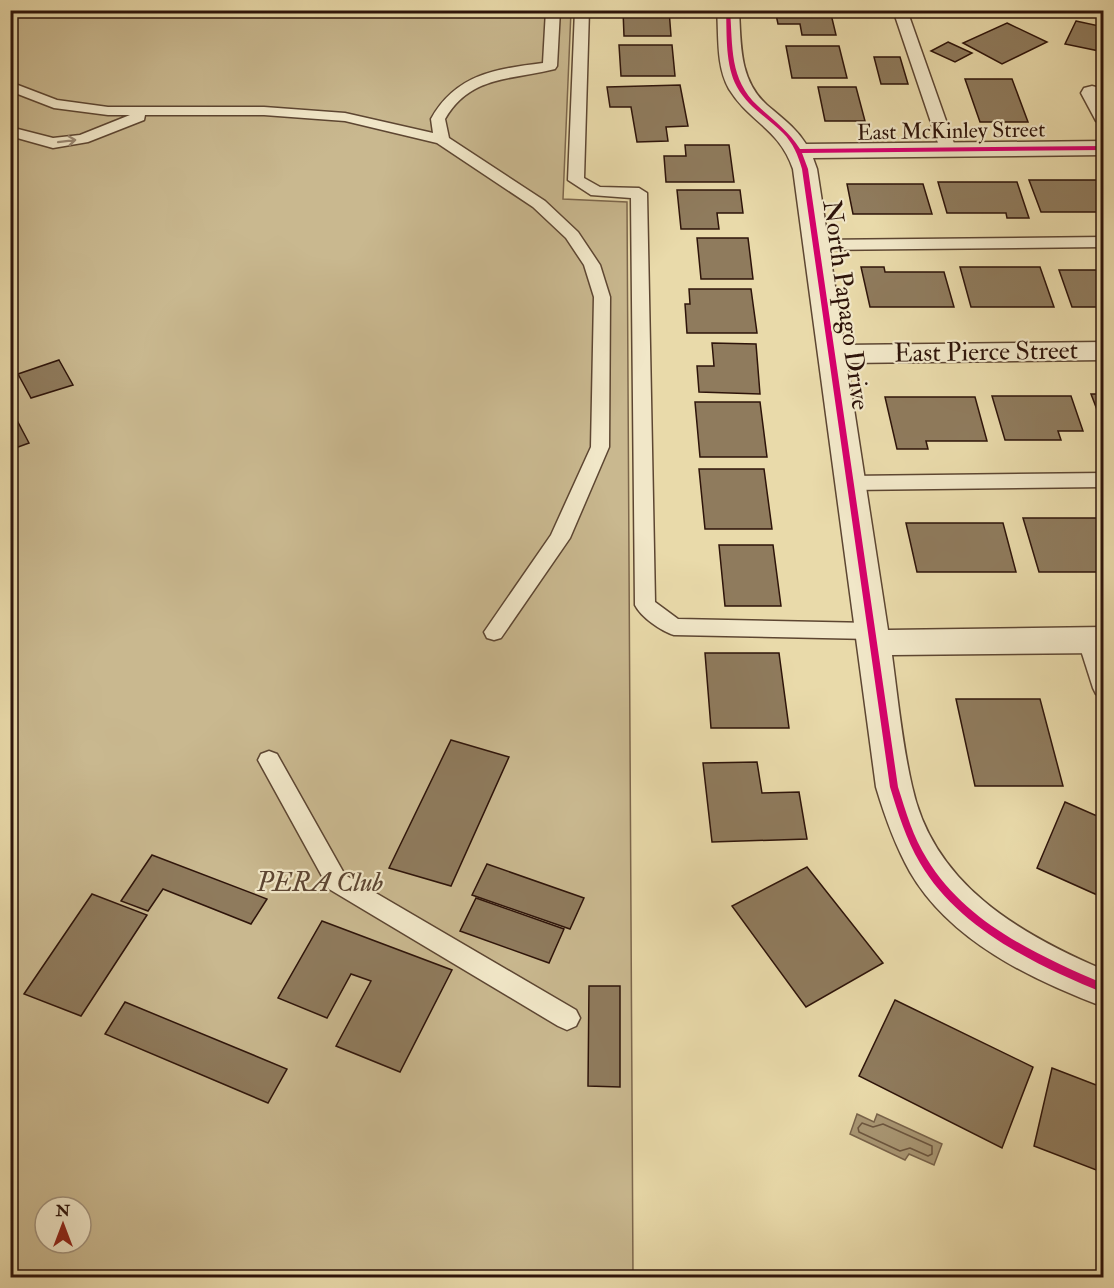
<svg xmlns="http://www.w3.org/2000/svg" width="1114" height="1288" viewBox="0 0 1114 1288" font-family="'IM FELL Double Pica',serif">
<rect width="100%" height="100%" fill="#e9daaa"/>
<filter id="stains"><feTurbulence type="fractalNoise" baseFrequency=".00333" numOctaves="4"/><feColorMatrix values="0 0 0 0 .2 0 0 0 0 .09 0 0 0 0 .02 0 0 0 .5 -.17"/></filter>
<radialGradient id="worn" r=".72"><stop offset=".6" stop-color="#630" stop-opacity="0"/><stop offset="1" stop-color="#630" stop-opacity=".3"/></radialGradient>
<path fill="#c9b88f" stroke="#7c664c" stroke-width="1.5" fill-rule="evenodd" d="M10,11h561l-8,188 64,3 6,1075h-622zM45,1207h36v36h-36z"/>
<polygon fill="#a99774" stroke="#78634a" stroke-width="1.5" points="857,1114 874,1122 877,1114 942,1144 934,1165 909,1154 905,1160 850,1134"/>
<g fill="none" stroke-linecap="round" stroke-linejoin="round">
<polygon stroke="#6c563f" stroke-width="1.5" points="862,1123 873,1127 883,1124 932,1146 932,1154 928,1156 910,1148 900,1151 859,1132 858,1128"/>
</g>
<g fill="#8f7b5d" stroke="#2e140a" stroke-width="1.5">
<polygon points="623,10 669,10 671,36 624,36"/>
<polygon points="775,10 830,10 836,35 802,35 800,24 778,24"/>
<polygon points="1076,21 1104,27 1104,52 1065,44"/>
<polygon points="1007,23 1047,42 1002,64 963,43"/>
<polygon points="948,42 972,53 955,62 931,51"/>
<polygon points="619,45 672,45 675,76 621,76"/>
<polygon points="786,46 839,46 847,78 792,78"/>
<polygon points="874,57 900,57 908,84 881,84"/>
<polygon points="965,79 1012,79 1028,122 980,122"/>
<polygon points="680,85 688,126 666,127 668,141 637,142 631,107 610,107 607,87"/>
<polygon points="818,87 856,87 865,121 825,121"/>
<polygon points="685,145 729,145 734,182 666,182 664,156 686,156"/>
<polygon points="1029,180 1104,180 1104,205 1098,205 1100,212 1041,212"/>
<polygon points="938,182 1017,182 1029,218 1007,218 1006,213 947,213"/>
<polygon points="847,184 923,184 932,214 853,214"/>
<polygon points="677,190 740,190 743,213 717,213 719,229 681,229"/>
<polygon points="697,238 748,238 753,279 701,279"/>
<polygon points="861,267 884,267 885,272 944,272 954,307 870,307"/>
<polygon points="960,267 1040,267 1054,307 971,307"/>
<polygon points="1059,270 1104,270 1104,307 1072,307"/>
<polygon points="689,289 751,289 757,333 687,333 685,304 690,304"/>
<polygon points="712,343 756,344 760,394 699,392 697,366 714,366"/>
<polygon points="59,360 73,385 31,398 18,374"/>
<polygon points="1091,394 1104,394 1104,428"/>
<polygon points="992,396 1071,396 1083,431 1058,431 1061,440 1005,440"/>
<polygon points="885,397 975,397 987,441 926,441 928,449 897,449"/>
<polygon points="695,402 760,402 767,457 700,457"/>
<polygon points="10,407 29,443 10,450"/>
<polygon points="699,469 764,469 772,529 705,529"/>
<polygon points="1023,518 1104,518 1104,572 1039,572"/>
<polygon points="906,523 1003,523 1016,572 917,572"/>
<polygon points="719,545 773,545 781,606 725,606"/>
<polygon points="705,653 779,653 789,728 711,728"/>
<polygon points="956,699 1040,699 1063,786 975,786"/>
<polygon points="451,740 509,757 451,886 389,868"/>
<polygon points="757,762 762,793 799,792 807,839 712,842 703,763"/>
<polygon points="1065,802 1104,819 1104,898 1037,868"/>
<polygon points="152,855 267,899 251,924 163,889 148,911 121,901"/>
<polygon points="487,864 584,898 570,929 472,895"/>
<polygon points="807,867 883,963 806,1007 732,906"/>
<polygon points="92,894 147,915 81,1016 24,994"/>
<polygon points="476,898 564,929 549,963 460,931"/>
<polygon points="322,921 452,970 400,1072 336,1046 371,981 351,974 327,1018 278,998"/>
<polygon points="589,986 620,986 620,1087 588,1086"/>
<polygon points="895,1000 1033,1067 1002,1148 859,1076"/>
<polygon points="125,1002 287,1069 268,1103 105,1034"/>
<polygon points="1052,1068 1104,1088 1104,1173 1034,1146"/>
</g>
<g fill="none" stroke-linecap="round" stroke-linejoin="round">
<g stroke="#5d4632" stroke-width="3">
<g id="service">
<path d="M546,10h14l-3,56 -2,3c-43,11 -85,6 -110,50l4,19 96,63 33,31 22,33 10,32 -1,150 -39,91 -69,100 -7,2 -7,-2 -3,-6 67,-97 40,-88 3,-150 -10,-32 -18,-27 -33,-31 -96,-64 -92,-22 -81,-6h-119l-1,5 -56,22 -35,6 -43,-12v-9l43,11 27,-3 50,-20h-22l-54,-7 -44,-17v-9l47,18 51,7h156l81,6 88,20 -2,-14c25,-45 65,-50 112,-56z"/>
<path d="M575,10h14l-5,168 16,9 39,1 8,5 8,409 23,17 193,4 7,2 3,6 -3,6 -7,2 -197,-4c-13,-4 -33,-18 -39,-30l-4,-407 -40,-3 -23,-15z"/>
<polygon points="893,10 907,10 956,149 953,152 948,154 940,149"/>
<polygon points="1104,237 1104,247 816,250 808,245 816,240"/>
<polygon points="1104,473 1104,487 850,490 843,488 840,483 843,478 850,476"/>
<polygon points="1088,633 1095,635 1104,655 1104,696 1096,694 1093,688 1078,641 1081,635"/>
<polygon points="269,751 277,754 345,875 576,1010 580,1018 576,1026 567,1030 558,1026 329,889 258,760 261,754"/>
</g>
</g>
<g stroke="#5d4632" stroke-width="3">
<g id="minor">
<path d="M717,10h22c2,35 0,70 28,95 14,12 29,23 39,39l298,-3v14l-291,3 4,11 27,176 260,-3v18l-257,3 41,267 216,-3v26l-212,2c6,44 10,88 20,131 21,98 106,147 192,184v37c-72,-27 -154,-66 -194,-135 -15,-27 -25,-55 -34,-85l-83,-618c-14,-41 -43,-46 -64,-80 -13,-23 -10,-53 -12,-79z"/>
<polygon points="1092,86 1100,88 1104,93 1104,123 1096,121 1081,93 1084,88"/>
</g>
</g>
<use href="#service" fill="#f1e7c8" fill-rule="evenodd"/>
<use href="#minor" fill="#f1e7c8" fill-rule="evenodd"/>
<g stroke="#f1e7c8" stroke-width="3">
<path id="cycleway" d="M726,10h4c3,37 -1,69 28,96 15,14 31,25 42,43l304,-3v4l-302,3 6,16 90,618c8,25 15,50 29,72 39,64 110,96 177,125v9c-67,-27 -146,-65 -184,-130 -14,-24 -22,-50 -30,-76l-88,-618c-4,-14 -9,-26 -19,-36 -15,-15 -35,-26 -46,-46 -12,-22 -10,-52 -11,-77z"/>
</g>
<use href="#cycleway" fill="#d6006c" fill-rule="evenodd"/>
</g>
<defs><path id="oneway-shaft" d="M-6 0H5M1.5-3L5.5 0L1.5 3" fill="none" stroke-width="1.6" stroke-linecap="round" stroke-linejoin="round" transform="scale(1.5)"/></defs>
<use stroke="#998872" href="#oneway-shaft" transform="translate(67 141) rotate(-7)"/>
<g text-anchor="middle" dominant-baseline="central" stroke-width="4.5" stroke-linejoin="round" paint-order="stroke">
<g font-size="22" fill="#2e140a" stroke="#f1e7c8">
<text transform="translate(951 131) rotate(-1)">East McKinley Street</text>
</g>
<g font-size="26" fill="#2e140a" stroke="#f1e7c8">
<text transform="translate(846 305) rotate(82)">North Papago Drive</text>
<text transform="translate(986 352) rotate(-1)">East Pierce Street</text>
</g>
<g font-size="26" font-style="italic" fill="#5c4532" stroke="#f1e7c8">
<text x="320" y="883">PERA Club</text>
</g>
</g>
<rect width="1114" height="1288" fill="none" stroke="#e9daaa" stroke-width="36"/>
<rect x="12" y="12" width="1090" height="1264" fill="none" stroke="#2e140a" stroke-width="3"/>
<rect x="18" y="18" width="1078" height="1252" fill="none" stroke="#2e140a" stroke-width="1.5"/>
<g transform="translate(63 1225)"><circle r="28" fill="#f1e7c8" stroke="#a3937c" stroke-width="1.5"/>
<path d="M0-4.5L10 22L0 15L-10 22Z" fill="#8f2418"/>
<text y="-9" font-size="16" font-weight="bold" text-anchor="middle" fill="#2e140a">N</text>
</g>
<rect width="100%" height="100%" filter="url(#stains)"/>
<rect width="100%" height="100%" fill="url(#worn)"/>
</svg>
